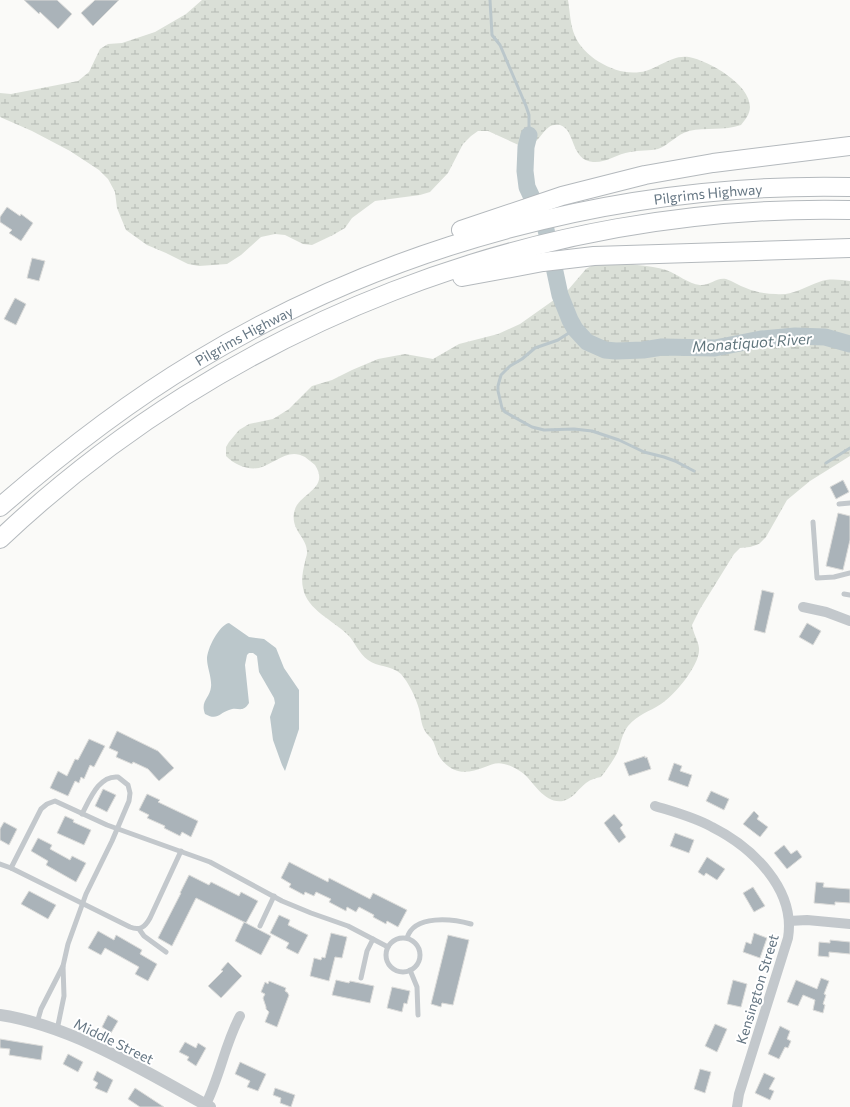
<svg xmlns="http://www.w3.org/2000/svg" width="850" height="1107" viewBox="0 0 850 1107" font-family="Commissioner,sans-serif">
<defs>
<pattern id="wetland-marsh" width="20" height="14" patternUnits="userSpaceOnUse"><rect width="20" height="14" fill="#dadfd7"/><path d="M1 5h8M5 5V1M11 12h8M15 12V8" fill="none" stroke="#b4b9b4"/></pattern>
</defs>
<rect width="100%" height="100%" fill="#fafaf8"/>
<g fill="url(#wetland-marsh)">
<path d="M202,0h366c2,11 2,25 7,36 9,22 42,40 65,36 17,-2 31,-18 49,-15 20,4 61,27 61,50 0,7 -5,13 -9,18 -17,6 -35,2 -52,6 -12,3 -20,14 -31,18 -7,2 -20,1 -28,3 -13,2 -24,11 -37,10 -23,-2 -17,-32 -33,-37 -15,-3 -17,13 -28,19 -3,2 -6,2 -9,3l-35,-16h-10l-7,5 -8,8 -15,29 -18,19 -10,3 -45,6 -23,17 -7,10 -12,7 -21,10 -9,-1 -18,-9 -10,-1 -14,3 -20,18 -14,9 -28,2 -11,-2 -22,-11 -19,-8 -21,-15 -9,-22 -2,-16 -7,-13 -9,-9 -29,-19 -38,-20 -32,-14v-24l11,1 67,-13 11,-9 11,-23 8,-5 14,-1 33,-11 31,-18z"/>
<path d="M612,264c18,0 37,1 54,6 12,4 22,14 34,15 10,1 16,-8 26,-6 7,2 13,7 20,9 9,4 20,6 30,6 16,2 29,-7 43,-12 10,-4 22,-2 31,-1v175l-40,25 -23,19 -21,37 -7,7 -9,3 -10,1 -6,6 -34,55 -8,16c1,8 6,15 7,23 2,16 -25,48 -38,56 -12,8 -23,10 -33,22 -6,8 -7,16 -10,25 -4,9 -11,18 -17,26 -5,1 -10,2 -15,6 -7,5 -13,16 -23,18 -18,3 -28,-17 -39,-27 -5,-4 -14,-9 -20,-10 -8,-2 -13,1 -19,3 -18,7 -31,8 -44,-8 -4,-5 -5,-12 -8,-18 -2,-4 -6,-6 -8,-10 -4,-6 -4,-15 -6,-22 -3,-11 -10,-26 -18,-35 -10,-9 -24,-7 -33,-14 -9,-6 -13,-18 -20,-25 -15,-15 -41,-25 -45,-47 -2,-8 0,-18 2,-26 0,-3 2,-6 2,-9 1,-15 -16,-22 -13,-40 3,-20 37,-23 21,-48 -3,-3 -7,-5 -10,-8 -17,-10 -31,7 -46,11 -12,2 -24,-3 -33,-12v-9l3,-5 10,-12 10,-6 24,-5 16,-10 23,-23 20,-6 20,-10 26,-11 27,-5 28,5 26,-15 39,-10 22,-10 48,-34 18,-21 7,-4z"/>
</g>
<path fill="#bbc7cb" d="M229,623l20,14 15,2 12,9 8,20 15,22v39l-14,42 -3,-6 -9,-25 -3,-23 5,-14 -1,-5 -15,-26 -2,-16 -4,-3h-4l-2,2 -2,10 4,38c-7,11 -11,3 -20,7 -10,3 -11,11 -24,4 -5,-13 5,-16 6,-27 1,-9 -4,-20 -4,-28 0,-10 12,-34 22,-36z"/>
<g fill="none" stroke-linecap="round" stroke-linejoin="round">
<g stroke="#bbc7cb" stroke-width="3">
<polyline points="490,0 492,35 500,45 526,106 529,115 529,135"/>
<polyline points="575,329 558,340 535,348 522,359 510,366 501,375 498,386 498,391 502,408 505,412 532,427 544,430 574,429 592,431 619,440 644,452 664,457 675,461 694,471"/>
<polyline points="826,463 850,448"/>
</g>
<polyline stroke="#bbc7cb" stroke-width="17" points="529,135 526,147 525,171 527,187 545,225 560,295 570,320 575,329 587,342 605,350 616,351 643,350 662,347 715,348 761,339 795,336 825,337 850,344"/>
</g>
<g fill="#aab3b9" stroke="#dcdcda">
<polygon points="24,0 57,0 72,14 58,29 40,12 39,14"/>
<polygon points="95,0 119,0 93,26 81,13"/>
<polygon points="7,207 20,216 21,214 33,223 21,241 9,233 12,230 0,222 0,217"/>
<polygon points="32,258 45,261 39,281 27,278"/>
<polygon points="15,298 26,304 16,325 4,319"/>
<polygon points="843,480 849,492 836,499 830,487"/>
<polygon points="838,513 850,516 850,540 843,570 826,566"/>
<polygon points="762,590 774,593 765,633 754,630"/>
<polygon points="807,623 821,631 813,645 799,637"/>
<polygon points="117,731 158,751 174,768 159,781 148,769 133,762 132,764 116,757 118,752 109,748"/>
<polygon points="89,739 105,746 94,767 90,765 84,779 81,777 79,783 75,781 68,796 50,788 58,771 67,776 75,759 78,760"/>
<polygon points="645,756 645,758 647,757 651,769 629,776 624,763"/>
<polygon points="674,763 682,766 680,771 692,775 688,787 668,780"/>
<polygon points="103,789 116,795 107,812 95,806"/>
<polygon points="711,791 729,799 724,810 706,801"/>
<polygon points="147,794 160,800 158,802 198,821 191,837 182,832 180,836 164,828 165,826 147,818 149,815 139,810"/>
<polygon points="754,811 759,816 757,819 768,827 760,837 743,824"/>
<polygon points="614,814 623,825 620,828 626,837 619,843 604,823"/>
<polygon points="65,816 74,820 73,822 91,830 84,845 57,833"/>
<polygon points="4,822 17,829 9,845 0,840 0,829"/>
<polygon points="675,833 694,840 689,853 670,846"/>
<polygon points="38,838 52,845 50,849 70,860 72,856 86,863 76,882 46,865 48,861 31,851"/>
<polygon points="784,845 791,854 797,850 802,857 787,869 774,853"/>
<polygon points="707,857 725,869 717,880 706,873 704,876 698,872"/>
<polygon points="289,862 328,882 329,878 370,899 373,893 407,910 398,927 387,921 386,924 373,917 374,915 359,907 356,912 347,907 346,911 329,902 331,899 316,892 314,896 305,892 304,895 289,887 291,884 281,878"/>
<polygon points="189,875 209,885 211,882 239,896 241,892 258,901 246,923 196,898 172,946 158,938 181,893 180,893"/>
<polygon points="816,882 824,883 823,887 850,889 850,903 835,902 835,905 814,903"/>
<polygon points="753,887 765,906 754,912 743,893"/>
<polygon points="29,891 56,905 48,919 21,904"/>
<polygon points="279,915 290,920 288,925 308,935 298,954 286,948 289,943 270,933"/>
<polygon points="244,922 271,936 261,955 235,941"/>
<polygon points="98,931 114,940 116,935 142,950 140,954 157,964 148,981 135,974 139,967 105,948 101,955 88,948"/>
<polygon points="331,933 347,937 342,958 335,957 329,981 310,976 314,958 321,960 322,957 325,958"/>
<polygon points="754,933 767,938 760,958 743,952 746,942 751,944"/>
<polygon points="448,935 469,940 453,1005 442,1003 441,1007 431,1004"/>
<polygon points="830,940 850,942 850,954 829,952 829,957 818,956 819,942 830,943"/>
<polygon points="228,962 242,976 221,998 208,986 223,971 221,970"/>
<polygon points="821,978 829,981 824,994 826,995 823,1004 825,1005 823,1013 813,1010 815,1000 803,995 798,1006 787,1002 796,980 817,989"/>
<polygon points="336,980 349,983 350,981 374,986 370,1003 332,995"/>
<polygon points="733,980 747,984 741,1007 727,1004"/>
<polygon points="269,981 286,988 285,991 288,993 288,994 289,995 277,1027 265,1022 269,1012 266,1009 266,1007 263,998 265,994 261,992 265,982 268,984"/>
<polygon points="392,987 410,991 407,1004 404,1003 402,1012 387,1008"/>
<polygon points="108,1015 118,1021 111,1033 102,1027"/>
<polygon points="715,1024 727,1029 717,1052 705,1046"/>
<polygon points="780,1026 790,1031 787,1039 791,1041 788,1048 785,1047 779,1059 768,1054"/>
<polygon points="0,1039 43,1046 41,1060 9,1055 10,1049 0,1048"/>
<polygon points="185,1042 196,1048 198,1043 206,1048 196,1066 187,1060 189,1057 179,1052"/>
<polygon points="68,1054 83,1062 78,1072 63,1064"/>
<polygon points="240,1062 266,1074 258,1091 247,1087 250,1081 235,1074"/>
<polygon points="700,1069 711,1072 705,1093 694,1089"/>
<polygon points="97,1071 113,1080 107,1093 95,1088 98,1083 93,1080"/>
<polygon points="764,1073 775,1078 769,1089 774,1091 770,1100 755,1093"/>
<polygon points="135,1088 164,1107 140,1107 128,1099"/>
<polygon points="275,1088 295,1095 291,1107 280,1103 281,1098 273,1095"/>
</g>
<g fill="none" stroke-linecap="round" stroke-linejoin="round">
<g stroke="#b4b9bd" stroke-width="20">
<g id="motorway">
<polyline points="461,230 562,196 645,175 713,163 850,146"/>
<polyline points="462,277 543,262 594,256 850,248"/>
<path id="s1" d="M0,507c61,-53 125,-103 195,-145 195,-118 426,-180 655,-175"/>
<path d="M0,539c227,-215 537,-336 850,-329"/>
</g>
</g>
<g stroke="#c3c8cc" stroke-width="5">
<polyline points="839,504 850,503"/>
<polyline points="813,522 817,578 834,577 850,573"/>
<polyline points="844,594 850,595"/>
<path d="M0,864l11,4 119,59c10,4 15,0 20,-9l31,-67"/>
<polyline points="11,868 41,809 47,804 55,801 107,825 210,862 282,901 311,913 348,926 388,947"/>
<polyline points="260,926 274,896"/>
<polyline points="139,929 144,936 166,952"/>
<path d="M407,938c7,-24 46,-19 64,-14"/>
<circle cx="403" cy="955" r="17"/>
<polyline points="410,970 417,987 418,1015"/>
<polyline points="361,978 367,951 373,939"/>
<path d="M37,1023l4,-14 22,-43 5,-22 18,-50 26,-53 17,-40 1,-8 -2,-8 -10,-8c-19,-2 -28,22 -36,37"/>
<polyline points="57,1030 64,996 63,966"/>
</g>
<g stroke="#c3c8cc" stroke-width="10">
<polyline points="803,607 826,612 850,621"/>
<path d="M655,806c19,6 39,11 57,21 40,20 84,62 76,111l-49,156 -2,13"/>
<polyline points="789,921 807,920 850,924"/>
<path d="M206,1104c14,-28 19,-60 34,-88"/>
</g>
<path stroke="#c3c8cc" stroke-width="12" d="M0,1015c73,11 146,57 210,92"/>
<use href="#motorway" stroke="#fff" stroke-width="18"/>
</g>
<g text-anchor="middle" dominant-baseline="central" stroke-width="4" stroke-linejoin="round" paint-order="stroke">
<g font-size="14" fill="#657683" stroke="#fff">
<text stroke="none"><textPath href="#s1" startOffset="788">Pilgrims Highway</textPath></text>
<text stroke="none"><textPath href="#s1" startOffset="299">Pilgrims Highway</textPath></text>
<text transform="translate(757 989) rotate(-73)">Kensington Street</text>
<text transform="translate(114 1041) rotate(26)">Middle Street</text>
</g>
<g font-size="15" font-style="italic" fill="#60757c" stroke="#fff">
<text transform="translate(752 342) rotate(-4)">Monatiquot River</text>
</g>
</g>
</svg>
